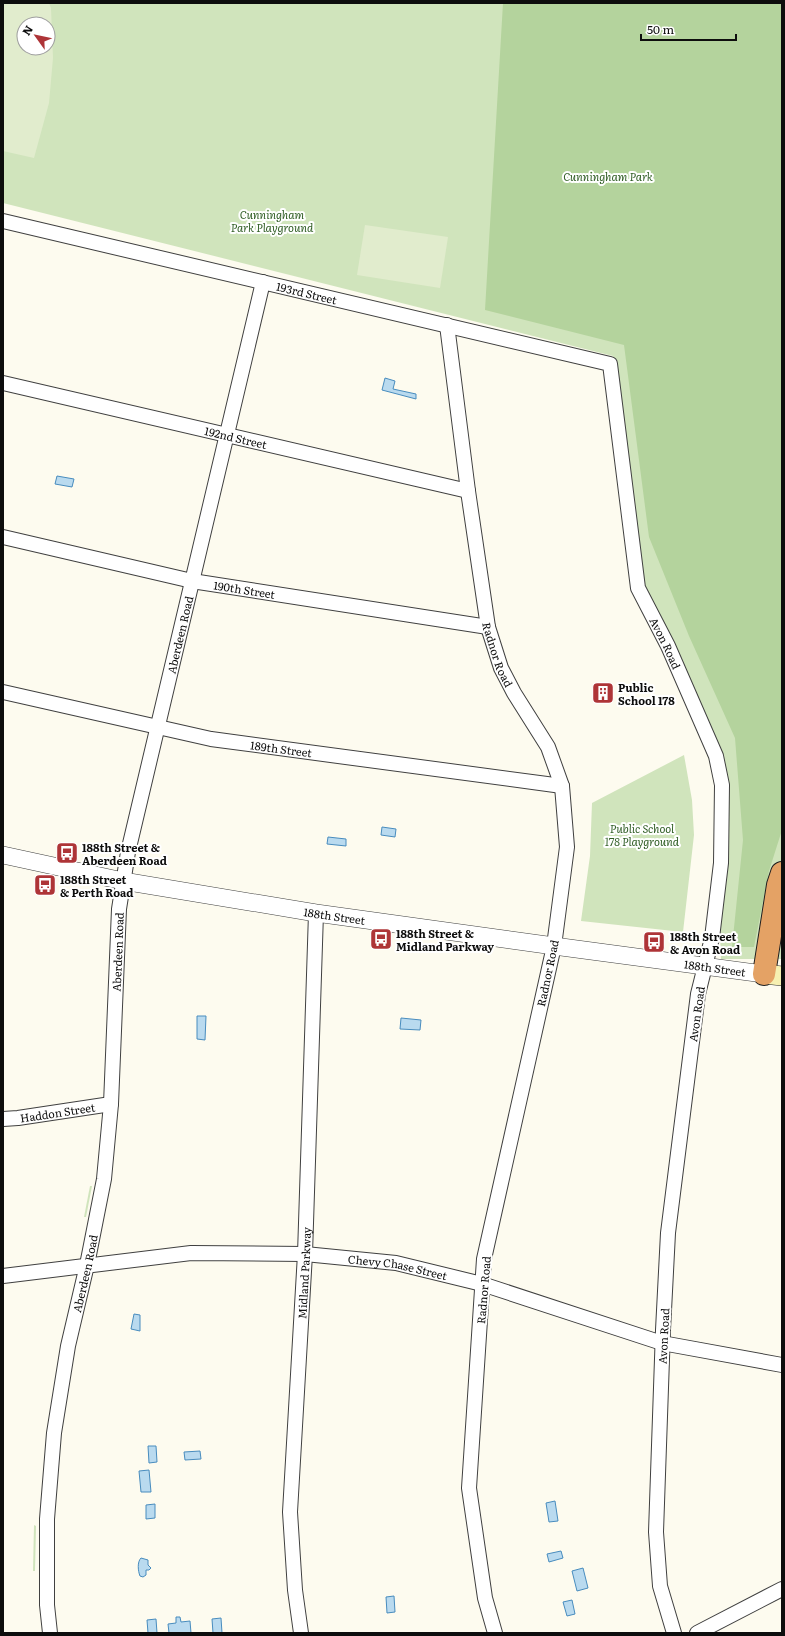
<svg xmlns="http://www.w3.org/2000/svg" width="785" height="1636" viewBox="0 0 785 1636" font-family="Literata,serif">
<rect width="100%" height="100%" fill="#fdfbef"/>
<g fill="#d0e4bc" fill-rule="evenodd">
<path d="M3,3h779v956h-61l-7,-182 -22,-72 -56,-122 -17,-195 -6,-32 -610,-153zM24,24h24v24h-24z"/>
<polygon points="684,755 692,800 694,835 683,932 581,921 590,856 592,803"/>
<polygon points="90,1186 92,1186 86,1217 84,1217"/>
<polygon points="34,1525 36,1526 35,1571 33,1571"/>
</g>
<polygon fill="#b4d39d" points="503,3 782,3 782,830 769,871 754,947 732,947 743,840 735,738 689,636 649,537 624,345 485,310"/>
<g fill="#e1eccd" fill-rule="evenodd">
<path d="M3,3h46l2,5 2,50 -4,45 -15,55 -31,-7zM24,24h24v24h-24z"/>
<polygon points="365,225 448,237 440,288 357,275"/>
</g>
<g fill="#b9daef" stroke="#488cbe">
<polygon points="385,378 395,381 393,389 416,394 416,399 382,390"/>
<polygon points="57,476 74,479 72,487 55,484"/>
<polygon points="382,827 396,829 395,837 381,835"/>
<polygon points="328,837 346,839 346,846 327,844"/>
<polygon points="197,1016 206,1016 205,1040 197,1039"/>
<polygon points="401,1018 421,1020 420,1030 400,1029"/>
<polygon points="134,1314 140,1315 140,1331 131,1329"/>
<polygon points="156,1446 157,1462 149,1463 148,1446"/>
<polygon points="200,1451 201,1459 185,1460 184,1452"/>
<polygon points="149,1470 151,1492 141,1492 139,1471"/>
<polygon points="555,1501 558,1521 549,1522 546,1503"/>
<polygon points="155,1504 155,1518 146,1519 146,1505"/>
<polygon points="561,1551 563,1558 549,1562 547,1554"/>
<path d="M141,1558l7,2v5l3,3 -2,2h-3v5l-3,2 -3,-1c-2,-5 -3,-14 1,-18z"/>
<polygon points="583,1568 588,1588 577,1591 572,1571"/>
<polygon points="394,1596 395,1612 387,1613 386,1597"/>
<polygon points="572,1600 575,1614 567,1616 563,1602"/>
<polygon points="176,1617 180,1617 181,1622 190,1621 191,1633 169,1633 168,1624 176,1623"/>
<polygon points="221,1618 222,1633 213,1633 212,1619"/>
<polygon points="156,1619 157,1633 148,1633 147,1620"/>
</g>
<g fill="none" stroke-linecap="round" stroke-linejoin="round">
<g stroke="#404040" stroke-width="16">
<g id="minor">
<path id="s1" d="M3,221l607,143 28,224 30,58 48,110 6,29 -1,78 -9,75 -14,56 -30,239 -5,97 -7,202 4,54 14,47"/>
<path id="s2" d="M447,325l21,166 20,136 13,41 13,25 34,54 14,39 5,61 -13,99 -70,313 -15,229 16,110 10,35"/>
<path id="s3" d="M3,383l465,108"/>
<path id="s4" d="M3,537l189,44 296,46"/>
<path id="s5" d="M3,692l208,47 351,47"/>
<path id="s6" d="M3,1119l15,-1 93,-14"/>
<path id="s7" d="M3,1276l188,-23 114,1 91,9 86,21 180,59 120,22"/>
<path id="s8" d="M50,1633l-3,-28v-86l7,-86 14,-87 19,-81 17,-86 7,-75 8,-195 9,-57 135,-570"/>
<path id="s9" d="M301,1633l-6,-43 -5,-78 15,-258 11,-341"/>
<polyline points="697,1633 782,1589"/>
</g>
</g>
<g stroke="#404040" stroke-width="18">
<g id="tertiary">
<path id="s10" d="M3,855l120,26 193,32 238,33 210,28"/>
</g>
</g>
<g stroke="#2f2f2f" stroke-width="20">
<polyline id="secondary" points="764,974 782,976"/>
</g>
<g stroke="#1e1e1e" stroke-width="24">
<polyline id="motorway" points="764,974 778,885 782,873"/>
</g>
<use href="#minor" stroke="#fff" stroke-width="14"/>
<use href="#tertiary" stroke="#fff" stroke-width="17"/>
<use href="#secondary" stroke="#f6f0b1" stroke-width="19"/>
<use href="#motorway" stroke="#e4a265" stroke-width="22"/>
</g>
<defs>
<g id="building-square" transform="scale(1.15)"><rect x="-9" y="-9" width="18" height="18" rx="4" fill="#ae3437" stroke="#fff"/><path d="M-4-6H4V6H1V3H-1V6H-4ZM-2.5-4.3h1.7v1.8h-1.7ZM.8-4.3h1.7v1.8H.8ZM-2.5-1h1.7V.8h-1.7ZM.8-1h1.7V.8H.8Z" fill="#fff"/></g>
<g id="bus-square" transform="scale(1.15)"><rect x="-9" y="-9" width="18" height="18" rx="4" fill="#ae3437" stroke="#fff"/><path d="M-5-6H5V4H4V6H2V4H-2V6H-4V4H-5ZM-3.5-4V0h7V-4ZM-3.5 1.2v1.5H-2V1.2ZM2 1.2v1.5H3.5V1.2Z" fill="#fff"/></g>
</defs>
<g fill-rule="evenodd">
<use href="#building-square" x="603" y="693"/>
<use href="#bus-square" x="67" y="853"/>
<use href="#bus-square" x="45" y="885"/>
<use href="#bus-square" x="381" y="939"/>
<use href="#bus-square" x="654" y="942"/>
</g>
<g text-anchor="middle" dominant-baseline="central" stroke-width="4" stroke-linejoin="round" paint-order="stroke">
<g font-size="11" font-style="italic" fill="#2f5d24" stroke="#fff">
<text x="608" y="176">Cunningham Park</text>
<text x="272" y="214">Cunningham<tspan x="272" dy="13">Park Playground</tspan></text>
<text x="642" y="828">Public School<tspan x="642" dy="13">178 Playground</tspan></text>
</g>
<g font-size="11" fill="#0d0d0d" stroke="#fff">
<text stroke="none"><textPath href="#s1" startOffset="312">193rd Street</textPath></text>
<text stroke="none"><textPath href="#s3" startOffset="239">192nd Street</textPath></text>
<text stroke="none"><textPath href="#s4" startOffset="247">190th Street</textPath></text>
<text stroke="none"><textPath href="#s8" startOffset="1011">Aberdeen Road</textPath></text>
<text stroke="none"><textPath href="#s1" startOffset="911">Avon Road</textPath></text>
<text stroke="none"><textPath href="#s2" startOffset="334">Radnor Road</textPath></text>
<text stroke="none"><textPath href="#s5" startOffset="284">189th Street</textPath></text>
<text stroke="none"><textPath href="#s10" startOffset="337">188th Street</textPath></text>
<text stroke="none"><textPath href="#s8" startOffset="687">Aberdeen Road</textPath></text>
<text stroke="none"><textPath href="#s10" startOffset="721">188th Street</textPath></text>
<text transform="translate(547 973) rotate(-78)">Radnor Road</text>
<text transform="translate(696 1014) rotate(-82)">Avon Road</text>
<text stroke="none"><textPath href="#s6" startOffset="55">Haddon Street</textPath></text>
<text stroke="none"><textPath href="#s7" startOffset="397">Chevy Chase Street</textPath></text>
<text stroke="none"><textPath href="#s9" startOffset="361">Midland Parkway</textPath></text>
<text stroke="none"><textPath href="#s8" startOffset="363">Aberdeen Road</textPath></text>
<text transform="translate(483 1290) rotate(-85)">Radnor Road</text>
<text transform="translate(663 1336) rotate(-87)">Avon Road</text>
</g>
<g font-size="11" font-weight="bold" fill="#0d0d0d" stroke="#fff" text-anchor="start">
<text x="618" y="687">Public<tspan x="618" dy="13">School 178</tspan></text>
<text x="82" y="847">188th Street &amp;<tspan x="82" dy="13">Aberdeen Road</tspan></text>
<text x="60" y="879">188th Street<tspan x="60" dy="13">&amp; Perth Road</tspan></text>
<text x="396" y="933">188th Street &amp;<tspan x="396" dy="13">Midland Parkway</tspan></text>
<text x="670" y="936">188th Street<tspan x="670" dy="13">&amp; Avon Road</tspan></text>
</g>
</g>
<rect width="785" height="1636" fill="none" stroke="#0d0d0d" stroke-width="8"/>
<g transform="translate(36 36) rotate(303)"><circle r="19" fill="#ffffff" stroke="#9e9e9e"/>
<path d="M0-3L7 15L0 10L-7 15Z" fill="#ae3437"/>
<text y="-6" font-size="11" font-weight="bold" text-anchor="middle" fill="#0d0d0d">N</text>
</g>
<path d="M641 34v6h95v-6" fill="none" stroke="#0d0d0d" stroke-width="2"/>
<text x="647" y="34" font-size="12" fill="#0d0d0d" stroke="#ffffff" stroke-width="3" paint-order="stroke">50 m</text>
</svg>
